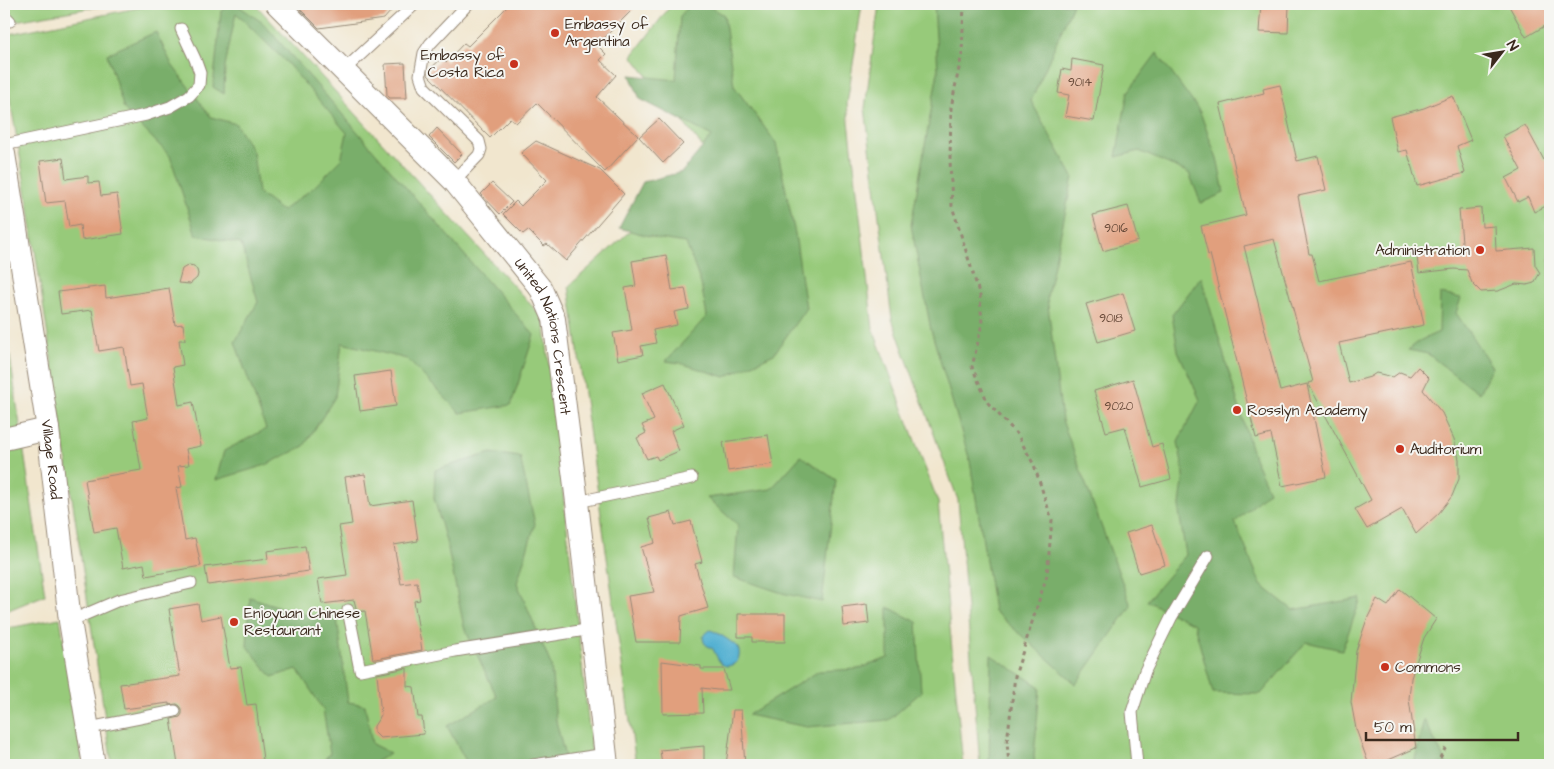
<svg xmlns="http://www.w3.org/2000/svg" width="1554" height="769" viewBox="0 0 1554 769" font-family="'Architects Daughter',sans-serif">
<rect width="100%" height="100%" fill="#f6f6f2"/>
<filter id="ink" filterUnits="userSpaceOnUse"><feTurbulence type="fractalNoise" baseFrequency=".02" numOctaves="2"/><feDisplacementMap in="SourceGraphic" scale="10" xChannelSelector="R" yChannelSelector="G"/><feConvolveMatrix kernelMatrix="1 2 1 2 8 2 1 2 1" color-interpolation-filters="sRGB"/></filter>
<filter id="wash" filterUnits="userSpaceOnUse"><feTurbulence type="fractalNoise" baseFrequency=".0096" numOctaves="4" result="noise"/><feDisplacementMap in="SourceGraphic" scale="20" xChannelSelector="R" yChannelSelector="G"/><feGaussianBlur stdDeviation="1.12" result="paint"/><feColorMatrix in="noise" values="0 0 0 0 0 0 0 0 0 0 0 0 0 0 0 0 0 1.4 0 .05"/><feComposite in="paint" operator="in"/></filter>
<g filter="url(#wash)">
<rect width="100%" height="100%" fill="#f1e6ce"/>
<g fill="#97ca7a" stroke="#697a4c">
<polygon points="4,4 113,4 4,23"/>
<polygon points="157,4 255,4 544,319 593,765 112,765 26,190 4,66 4,35"/>
<polygon points="672,4 862,4 847,104 873,329 938,502 963,765 636,765 569,286 711,158 632,56"/>
<polygon points="879,4 1550,4 1550,765 980,765 958,500 892,319 865,108"/>
<polygon points="4,316 45,595 4,612"/>
<polygon points="60,618 83,765 4,765 4,629"/>
</g>
<g fill="#79ae6a" stroke="#5a6c44">
<polygon points="230,4 236,4 263,23 534,335 511,405 460,413 407,359 342,343 335,397 304,446 266,465 216,480 224,451 266,429 235,342 258,302 241,244 196,235 170,156 124,109 107,54 156,32 172,65 211,117 236,124 253,152 258,193 282,211 313,188 341,160 347,133 287,63 236,13 225,66 224,94 213,87 221,12"/>
<polygon points="691,4 706,4 724,15 734,86 776,143 795,234 806,308 774,354 725,377 680,363 666,361 707,316 701,284 686,243 660,239 619,228 643,182 682,172 712,136 640,99 630,75 676,80 680,16"/>
<polygon points="934,4 1073,4 1031,101 1073,177 1047,297 1062,420 1131,606 1076,684 994,611 970,461 931,330 911,225 938,71"/>
<polygon points="1157,53 1200,112 1218,162 1224,193 1201,203 1189,173 1139,151 1116,157 1128,92"/>
<polygon points="1201,277 1254,458 1269,491 1235,522 1261,585 1293,610 1361,598 1342,650 1306,642 1261,694 1213,693 1194,624 1147,601 1186,555 1179,512 1184,474 1178,442 1200,400 1178,351 1172,315"/>
<polygon points="1440,294 1461,298 1456,313 1492,367 1479,393 1460,379 1428,354 1408,350 1421,340 1439,332"/>
<polygon points="491,453 520,457 535,524 517,583 551,665 556,721 567,765 468,765 447,726 497,697 464,627 448,549 434,498 435,470"/>
<polygon points="801,456 836,480 822,602 782,593 734,577 738,525 707,498 771,489"/>
<polygon points="250,597 301,614 337,618 348,702 365,705 372,744 390,753 371,765 320,765 330,753 323,709 297,669 272,677 247,646"/>
<polygon points="888,607 917,622 921,692 889,720 807,727 748,715 819,671 858,669 888,658"/>
<polygon points="991,655 1040,687 1034,756 1035,765 989,765"/>
<polygon points="1424,719 1447,765 1415,765 1414,764"/>
</g>
<path fill="#53b0d2" stroke="#476d78" d="M710,630c4,0 24,13 27,17 4,5 2,10 0,15 -15,10 -18,-1 -24,-13 -6,-4 -10,-4 -10,-13z"/>
<g id="blocks">
<g fill="#e19f7d">
<polygon points="295,4 397,4 384,19 319,28"/>
<polygon points="510,4 638,4 597,45 606,54 600,60 616,75 597,97 638,136 605,172 537,103 516,123 510,118 490,138 428,75 428,71 442,58 446,62 464,43 468,46"/>
<polygon points="1261,4 1289,4 1288,33 1259,32"/>
<polygon points="1508,4 1550,4 1550,23 1526,37"/>
<polygon points="1072,59 1104,65 1094,121 1065,116 1069,95 1058,93 1062,69 1071,71"/>
<polygon points="405,63 407,98 390,98 387,95 385,64"/>
<polygon points="1280,85 1297,161 1318,156 1326,190 1298,196 1309,254 1312,254 1319,281 1411,262 1424,325 1339,343 1349,383 1370,377 1376,373 1393,377 1400,372 1410,376 1418,367 1429,378 1423,390 1442,413 1454,439 1459,459 1459,479 1452,496 1439,513 1416,534 1402,509 1367,529 1355,509 1371,500 1308,383 1313,382 1274,239 1244,246 1280,391 1307,384 1326,477 1282,486 1271,434 1256,438 1210,254 1208,255 1201,226 1246,215 1220,104 1264,93 1263,89"/>
<polygon points="1453,96 1471,140 1457,146 1465,173 1417,186 1407,150 1398,152 1390,117 1424,108"/>
<polygon points="659,119 683,144 663,163 639,137"/>
<polygon points="1525,125 1544,160 1550,157 1550,204 1534,212 1528,197 1518,202 1506,178 1521,170 1503,136"/>
<polygon points="437,128 462,154 454,162 429,137"/>
<polygon points="536,141 600,170 624,194 566,261 547,244 544,246 528,230 523,234 503,214 516,201 521,206 547,180 521,153"/>
<polygon points="63,158 66,179 88,176 88,183 99,182 101,196 117,194 123,234 82,240 80,225 69,227 65,201 46,203 40,161"/>
<polygon points="492,183 512,202 500,214 481,194"/>
<polygon points="1128,206 1138,241 1103,251 1093,215"/>
<polygon points="1481,208 1482,227 1495,226 1496,251 1534,248 1535,265 1540,273 1534,283 1527,285 1516,284 1498,291 1481,292 1472,283 1467,270 1454,269 1419,273 1417,257 1463,252 1459,210"/>
<polygon points="666,255 672,290 685,288 689,309 674,312 677,325 653,330 656,343 641,346 643,355 618,360 613,333 632,330 625,288 636,286 632,261"/>
<polygon points="189,265 194,266 197,270 198,274 197,278 190,284 178,283 182,269"/>
<polygon points="105,286 106,298 169,288 175,325 183,324 185,340 179,340 183,365 173,367 179,405 193,402 201,446 186,449 189,465 178,466 182,487 176,488 185,540 195,538 201,566 146,576 144,564 123,568 116,528 94,532 85,480 141,470 133,421 148,418 142,384 130,386 124,347 99,351 92,310 61,314 58,292"/>
<polygon points="1123,293 1135,331 1098,342 1086,304"/>
<polygon points="391,371 396,406 360,411 355,376"/>
<polygon points="1133,379 1152,447 1162,444 1171,479 1142,487 1125,427 1106,432 1094,391"/>
<polygon points="665,383 684,425 671,431 679,451 658,460 656,456 647,459 637,438 646,433 642,425 654,420 642,393"/>
<polygon points="768,435 773,464 728,471 723,442"/>
<polygon points="365,474 370,506 412,500 418,541 394,545 401,584 417,582 420,600 414,601 422,650 376,659 373,659 365,611 357,612 354,600 322,604 318,579 347,575 339,526 352,524 345,477"/>
<polygon points="671,512 675,525 691,521 702,562 695,564 708,608 681,616 680,642 636,642 628,596 654,592 641,547 655,543 649,518"/>
<polygon points="1152,525 1165,565 1139,573 1126,533"/>
<polygon points="305,546 309,571 208,585 205,567 268,559 267,551"/>
<polygon points="1400,589 1436,619 1424,638 1411,678 1409,699 1416,748 1377,765 1369,765 1356,729 1351,702 1356,651 1367,619 1377,599 1388,606"/>
<polygon points="198,604 201,620 221,616 230,668 241,667 247,705 256,704 263,760 254,761 255,765 178,765 171,719 180,717 182,714 182,709 180,706 177,704 169,705 169,703 124,709 120,684 180,676 169,609"/>
<polygon points="867,604 869,623 844,626 842,607"/>
<polygon points="738,614 785,614 785,642 752,642 752,637 738,637"/>
<polygon points="662,661 701,666 701,669 724,669 730,690 717,690 702,688 703,713 663,714"/>
<polygon points="407,668 407,686 414,687 418,717 422,717 424,734 380,738 374,732 374,726 381,715 377,674"/>
<polygon points="733,710 741,710 745,765 726,765"/>
<polygon points="704,746 704,765 662,765 660,750"/>
</g>
</g>
</g>
<g filter="url(#ink)">
<use href="#blocks" fill-opacity="0" stroke="#968876" stroke-width="1"/>
<g fill="none" stroke-linecap="round" stroke-linejoin="round">
<g stroke="#968876" stroke-width="13">
<g id="service">
<polyline points="4,15 10,21"/>
<polyline points="343,71 415,4"/>
<polyline points="4,145 146,115 170,107 189,96 199,85 200,73 195,59 181,29"/>
<polyline points="454,181 479,155 481,149 479,141 424,87 420,75 424,53 430,44 468,4"/>
<polyline points="577,502 692,478"/>
<polyline points="348,610 360,670 455,651 592,629"/>
<polyline points="70,621 119,600 191,583"/>
<polyline points="89,728 175,711"/>
<polyline points="533,765 606,754"/>
<polyline points="1137,765 1132,712 1145,671 1171,618 1208,556"/>
</g>
</g>
<g stroke="#968876" stroke-width="24">
<g id="minor">
<path id="s1" d="M277,4l177,177 87,108 13,30 23,183 30,263"/>
<path id="s2" d="M4,154l44,275 22,192 24,144"/>
<polyline points="4,439 48,429"/>
</g>
</g>
<g stroke="#968876" stroke-width="3" stroke-dasharray="4 4" stroke-linecap="butt">
<polyline points="964,4 962,53 951,108 950,159 952,206 980,296 982,324 972,367 988,403 1017,434 1034,465 1052,520 1047,575 1015,676 1007,742 1009,765"/>
<polyline points="1436,765 1446,747"/>
</g>
<use href="#service" stroke="#fff" stroke-width="11"/>
<use href="#minor" stroke="#fff" stroke-width="22"/>
</g>
</g>
<g fill="#c8321e" stroke="#f6f6f2" stroke-width="2">
<circle cx="555" cy="33" r="5"/>
<circle cx="514" cy="64" r="5"/>
<circle cx="1480" cy="250" r="5"/>
<circle cx="1237" cy="410" r="5"/>
<circle cx="1400" cy="449" r="5"/>
<circle cx="234" cy="622" r="5"/>
<circle cx="1385" cy="667" r="5"/>
</g>
<g text-anchor="middle" dominant-baseline="central" stroke-width="4" stroke-linejoin="round" paint-order="stroke">
<g font-size="12" fill="#644736">
<text x="1080" y="82">9014</text>
<text x="1116" y="228">9016</text>
<text x="1111" y="318">9018</text>
<text x="1119" y="406">9020</text>
</g>
<g font-size="15" fill="#3b2a1e" stroke="#f6f6f2" text-anchor="start">
<text x="565" y="24">Embassy of<tspan x="565" dy="17">Argentina</tspan></text>
<text x="504" y="55" text-anchor="end">Embassy of<tspan x="504" dy="17">Costa Rica</tspan></text>
<text x="1470" y="250" text-anchor="end">Administration</text>
<text x="1247" y="410">Rosslyn Academy</text>
<text x="1410" y="449">Auditorium</text>
<text x="244" y="613">Enjoyuan Chinese<tspan x="244" dy="17">Restaurant</tspan></text>
<text x="1395" y="667">Commons</text>
</g>
<g font-size="15" fill="#3b2a1e" stroke="#f6f6f2">
<text stroke="none"><textPath href="#s1" startOffset="435">United Nations Crescent</textPath></text>
<text stroke="none"><textPath href="#s2" startOffset="309">Village Road</textPath></text>
</g>
</g>
<rect width="1554" height="769" fill="none" stroke="#f6f6f2" stroke-width="20"/>
<g transform="translate(1502 52) rotate(59)" stroke="#f6f6f2" stroke-width="4" paint-order="stroke">
<path d="M0-4L9 19L0 12L-9 19Z" fill="#3b2a1e"/>
<text y="-8" font-size="14" font-weight="bold" text-anchor="middle" fill="#3b2a1e">N</text>
</g>
<path d="M1366 732v8h152v-8" fill="none" stroke="#3b2a1e" stroke-width="2.5"/>
<text x="1374" y="732" font-size="15" fill="#3b2a1e" stroke="#f6f6f2" stroke-width="4" paint-order="stroke">50 m</text>
</svg>
